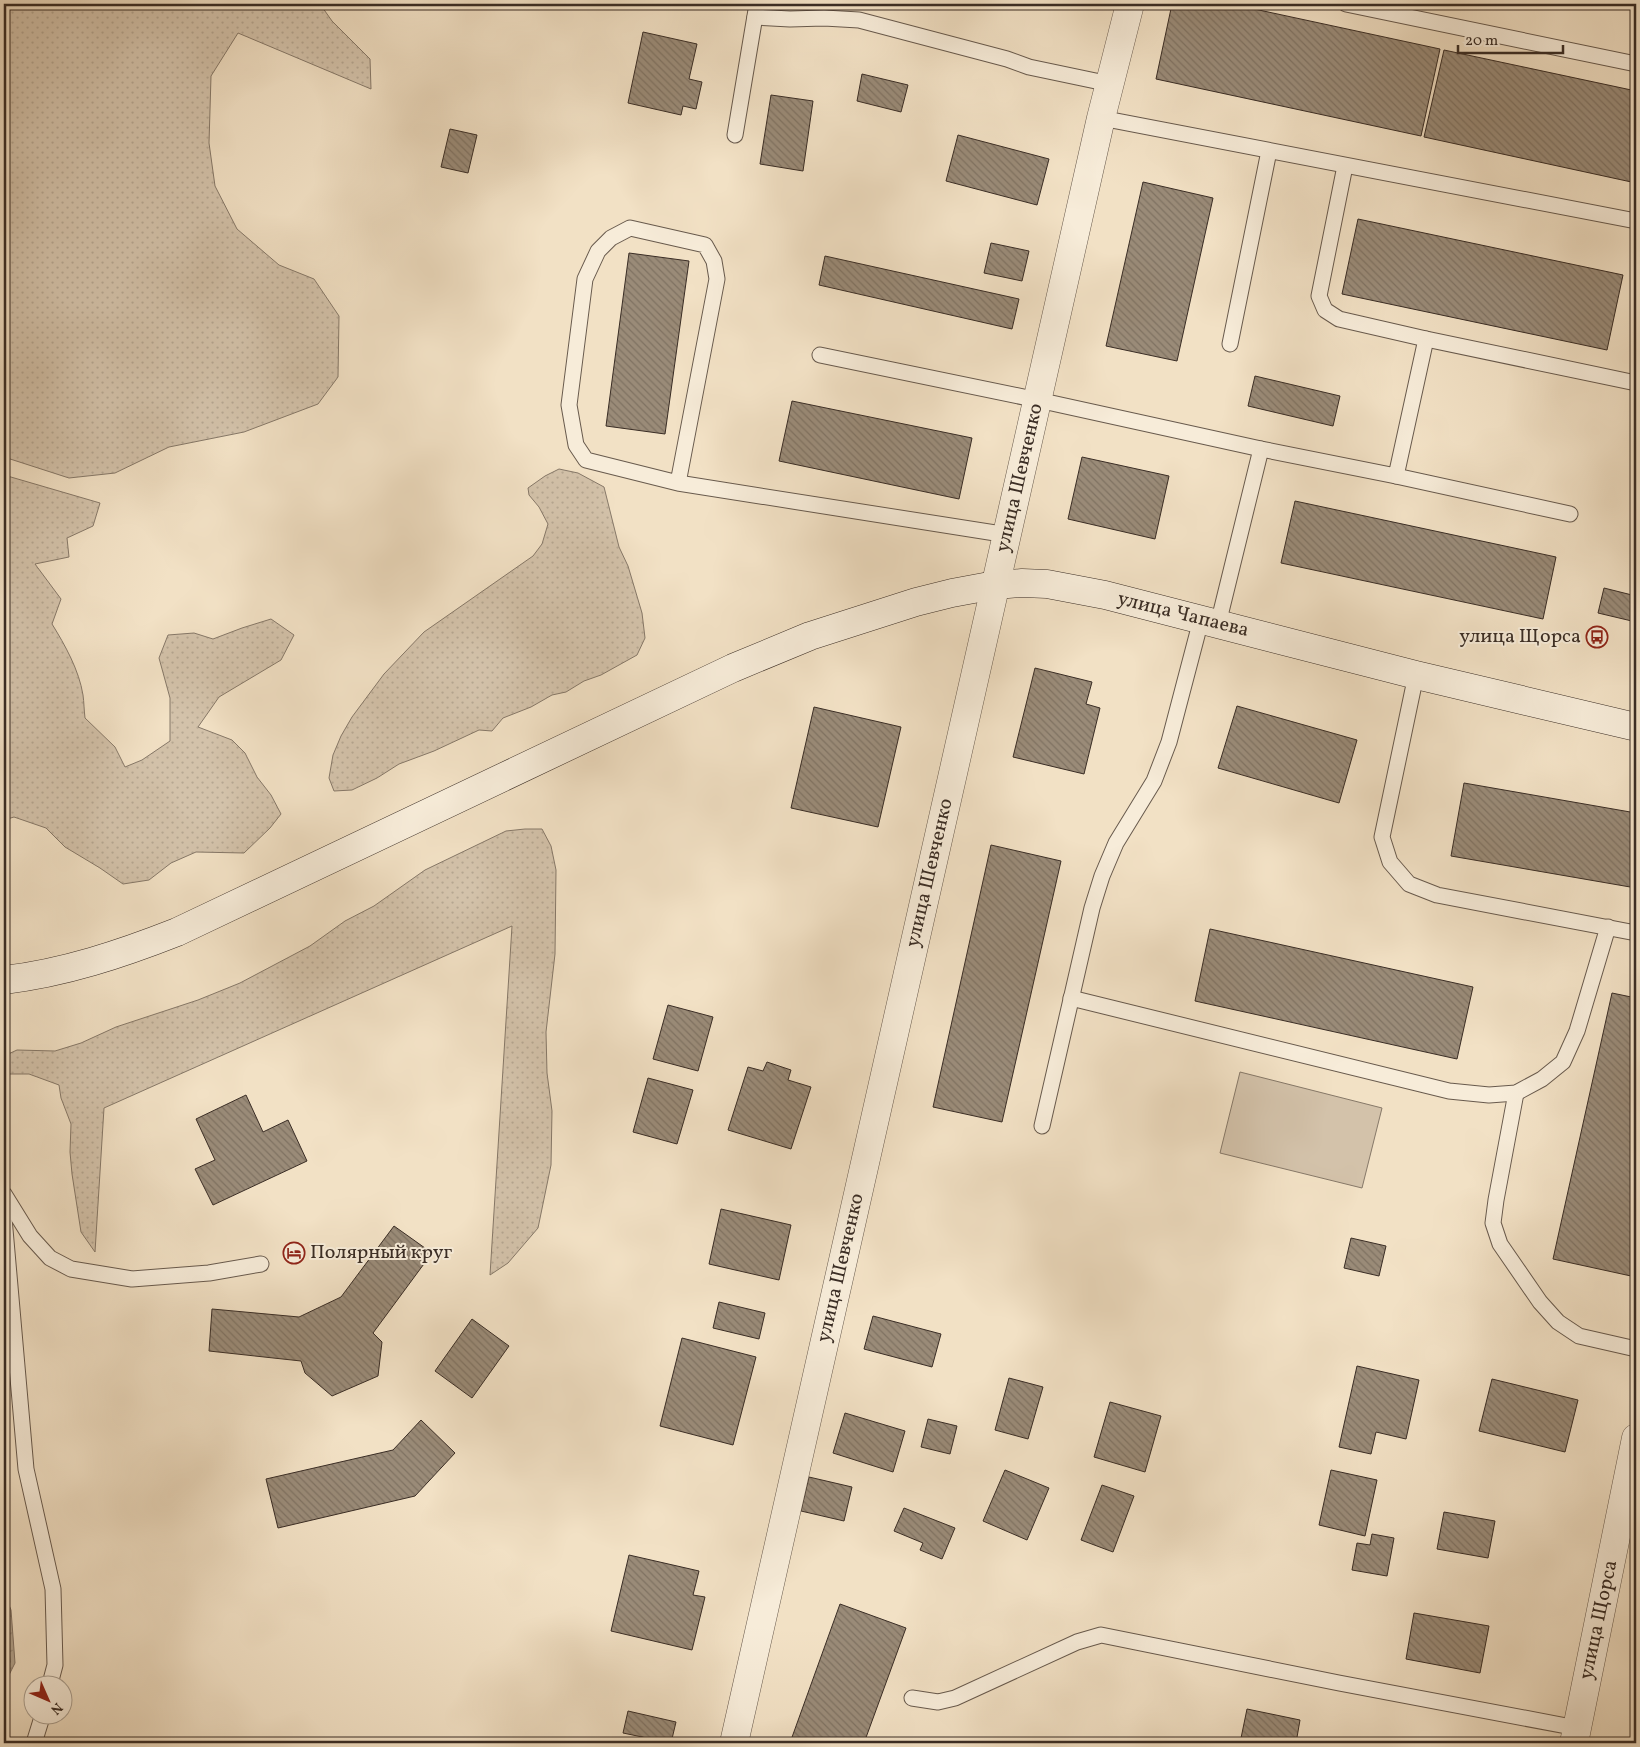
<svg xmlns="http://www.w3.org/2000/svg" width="1640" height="1747" viewBox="0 0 1640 1747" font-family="Vollkorn,serif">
<defs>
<pattern id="grass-dots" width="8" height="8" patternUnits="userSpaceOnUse" patternTransform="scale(1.25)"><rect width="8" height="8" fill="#d3c2aa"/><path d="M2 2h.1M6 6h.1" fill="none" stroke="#b6a792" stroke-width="1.8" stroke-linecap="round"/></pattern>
<pattern id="water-ripples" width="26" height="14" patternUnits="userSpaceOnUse" patternTransform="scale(1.25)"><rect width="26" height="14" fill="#b3a48f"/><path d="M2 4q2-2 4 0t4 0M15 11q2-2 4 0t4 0" fill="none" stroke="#938675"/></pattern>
<pattern id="building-back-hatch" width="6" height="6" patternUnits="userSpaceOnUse" patternTransform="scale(1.25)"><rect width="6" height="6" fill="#9a8b78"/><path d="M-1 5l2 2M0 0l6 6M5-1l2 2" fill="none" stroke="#7f7262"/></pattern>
</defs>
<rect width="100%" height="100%" fill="#f2e1c5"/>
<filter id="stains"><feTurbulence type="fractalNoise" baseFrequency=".004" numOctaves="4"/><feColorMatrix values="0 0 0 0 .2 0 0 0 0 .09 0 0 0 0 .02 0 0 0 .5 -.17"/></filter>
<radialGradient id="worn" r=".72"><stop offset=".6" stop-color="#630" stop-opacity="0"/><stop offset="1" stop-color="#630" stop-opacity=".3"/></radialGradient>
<g fill="url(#grass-dots)" stroke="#867868">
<polygon points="4,4 320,4 332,21 370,59 371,89 238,33 211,76 209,143 215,186 237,229 279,265 314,279 339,316 338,377 318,404 244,432 169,447 115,473 69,478 4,457"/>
<polygon points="559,469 578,473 604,487 619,547 628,566 642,613 645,638 637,655 601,675 584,681 566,692 552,695 531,707 503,718 492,731 479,730 434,751 399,764 377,778 352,790 334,791 329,778 333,755 341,736 352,717 384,674 424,632 533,556 542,544 548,524 539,507 529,495 528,488 545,476"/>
<path d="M4,475l96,28 -7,23 -26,12 2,19 -34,7 26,35 -9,25c13,21 27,46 31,71 1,7 1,15 2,23l30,29 10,20 17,-7 28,-19v-43l-11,-40 9,-23 26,-2 19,6 29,-11 29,-9 23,16 -13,25 -62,37 -21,30 34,13 13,13 12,24 14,18 10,19 -11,14 -26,25 -48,-1 -25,11 -22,17 -26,4 -23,-16 -35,-21 -19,-19 -32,-11 -10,3z"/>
<polygon points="525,829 542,829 551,846 556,870 555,954 546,1032 547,1073 552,1111 551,1165 538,1228 508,1263 490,1275 512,926 104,1108 95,1252 81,1232 72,1174 70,1152 71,1124 61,1098 59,1085 29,1074 8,1074 4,1069 4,1056 17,1050 55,1051 81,1043 116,1027 198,1000 240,983 310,946 345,921 374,906 425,870 506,831"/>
</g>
<polygon fill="#d3c2aa" stroke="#867868" points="1240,1072 1382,1108 1362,1188 1220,1153"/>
<polygon fill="url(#water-ripples)" stroke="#837465" points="4,1593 11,1610 15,1663 4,1685"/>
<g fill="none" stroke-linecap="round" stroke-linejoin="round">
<polyline stroke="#76685a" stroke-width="1" points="4,1606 6,1611 10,1662 4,1674"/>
</g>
<g fill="url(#building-back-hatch)" stroke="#3a2d25">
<polygon points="1172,4 1231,4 1440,49 1421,136 1156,79"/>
<polygon points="643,32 697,44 689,79 702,82 696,109 683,106 681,115 628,103"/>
<polygon points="1444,50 1636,91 1636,183 1424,137"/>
<polygon points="862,74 908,85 901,112 857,101"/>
<polygon points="771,95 813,101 803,171 760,164"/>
<polygon points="450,129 477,135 468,173 441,167"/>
<polygon points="958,135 1049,159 1037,205 946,181"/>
<polygon points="1143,182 1213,198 1177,361 1106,346"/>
<polygon points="1358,219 1623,275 1607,350 1342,294"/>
<polygon points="991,243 1029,251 1022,281 984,273"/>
<polygon points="629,253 689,261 665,434 606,426"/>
<polygon points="825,256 1019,299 1012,329 819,285"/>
<polygon points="1255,376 1340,396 1333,426 1248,406"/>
<polygon points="792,401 972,438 959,499 779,461"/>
<polygon points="1082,457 1169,476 1155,539 1068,519"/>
<polygon points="1295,501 1556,557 1543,619 1281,563"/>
<polygon points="1604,588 1636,596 1636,622 1598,613"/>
<polygon points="1035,668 1092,682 1086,704 1100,708 1084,774 1013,757"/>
<polygon points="1237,706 1357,740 1339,803 1218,768"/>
<polygon points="814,707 901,727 878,827 791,808"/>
<polygon points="1464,783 1636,813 1636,888 1451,856"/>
<polygon points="991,845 1061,861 1002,1122 933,1107"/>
<polygon points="1210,929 1473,987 1457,1059 1195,1001"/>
<polygon points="1612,993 1636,998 1636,1251 1631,1276 1553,1259"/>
<polygon points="668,1005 713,1017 698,1071 653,1059"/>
<polygon points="767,1062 791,1070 788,1080 811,1087 791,1149 728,1130 748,1067 763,1071"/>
<polygon points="648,1078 693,1090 677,1144 633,1132"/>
<polygon points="246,1095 263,1132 288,1120 307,1161 213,1205 195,1169 215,1160 196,1119"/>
<polygon points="721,1209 791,1225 779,1280 709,1264"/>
<polygon points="394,1226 432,1253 373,1333 382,1342 378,1376 332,1396 305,1373 301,1361 209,1351 212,1309 299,1317 341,1297"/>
<polygon points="1351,1238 1386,1246 1379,1276 1344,1268"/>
<polygon points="719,1302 765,1313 759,1339 713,1328"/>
<polygon points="873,1316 941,1334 932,1367 864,1349"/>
<polygon points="472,1319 509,1346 472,1398 435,1371"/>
<polygon points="682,1338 756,1357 733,1445 660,1426"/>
<polygon points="1357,1366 1419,1380 1406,1439 1376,1432 1371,1454 1339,1447"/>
<polygon points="1009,1378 1043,1387 1028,1439 995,1430"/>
<polygon points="1492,1379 1578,1400 1565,1452 1479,1431"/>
<polygon points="1110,1402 1161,1416 1145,1472 1094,1457"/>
<polygon points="845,1413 905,1431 893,1472 833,1453"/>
<polygon points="928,1419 957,1426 950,1454 921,1447"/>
<polygon points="421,1420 455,1453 415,1496 278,1528 266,1479 393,1450"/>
<polygon points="1005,1470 1049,1488 1027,1540 983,1521"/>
<polygon points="1331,1470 1377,1480 1365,1536 1319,1525"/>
<polygon points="809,1477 852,1487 844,1521 801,1511"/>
<polygon points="1102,1485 1134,1496 1113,1552 1081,1540"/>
<polygon points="904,1508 955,1528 942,1559 920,1550 923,1543 894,1531"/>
<polygon points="1444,1512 1495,1521 1488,1558 1437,1549"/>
<polygon points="1372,1534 1394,1538 1387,1576 1352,1570 1357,1543 1370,1545"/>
<polygon points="629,1555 699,1571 693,1595 705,1597 692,1650 611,1631"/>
<polygon points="840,1604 906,1628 864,1743 800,1743 791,1740"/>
<polygon points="1414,1613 1489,1626 1480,1673 1406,1659"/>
<polygon points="1247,1709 1300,1720 1296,1743 1240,1743"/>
<polygon points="628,1711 676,1722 671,1743 623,1733"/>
<polygon points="641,1737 665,1743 639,1743"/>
</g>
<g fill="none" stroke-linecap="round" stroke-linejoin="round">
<g stroke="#685a4d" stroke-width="17">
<g id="lane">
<polyline points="1346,4 1636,64"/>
<polyline points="755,17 790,19 824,18 859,20 1007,59 1029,67 1110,84"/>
<polyline points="1101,118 1636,221"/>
<polyline points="735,135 757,4"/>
<polyline points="1345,166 1319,296 1325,310 1339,319 1426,339 1636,383"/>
<polyline points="1230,344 1269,151"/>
<polyline points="820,355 1038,400 1261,449"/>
<polyline points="1396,476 1570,514"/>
<polyline points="678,483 586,460 576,445 569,405 585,279 598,251 611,238 630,228 705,245 714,261 717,279 678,483 1008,535"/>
<polyline points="1218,624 1261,449 1396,476 1426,339"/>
<polyline points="1416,675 1382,837 1390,862 1409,884 1437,895 1636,933"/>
<polyline points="1071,998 1449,1091 1489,1095 1516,1093 1542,1079 1563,1062 1577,1031 1608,927"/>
<polyline points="1516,1093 1496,1200 1493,1223 1500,1244 1540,1302 1558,1322 1579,1336 1636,1349"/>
<polyline points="1042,1126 1092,908 1102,876 1116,843 1154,781 1169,742 1201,620"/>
<polyline points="4,1194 30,1236 50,1258 71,1269 132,1279 209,1273 261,1264"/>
<polyline points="4,1218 26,1469 53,1589 55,1665 50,1684"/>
<polyline points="912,1698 938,1702 955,1698 1077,1642 1101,1635 1339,1683 1577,1728"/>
<polyline points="34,1743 43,1714"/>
</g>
</g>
<g stroke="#685a4d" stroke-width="29">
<g id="street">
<polyline points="734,1743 1101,118 1130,4"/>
<polyline points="1574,1743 1636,1438"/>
</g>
</g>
<g stroke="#3a2d25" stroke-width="29">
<path id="secondary" d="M4,980c60,-7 117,-26 173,-48l556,-264 77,-32 106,-34 36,-9 43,-8 27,-2 25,1 58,11 311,80 220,52"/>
</g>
<use href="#lane" stroke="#f7ecd9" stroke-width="15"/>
<use href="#street" stroke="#f7ecd9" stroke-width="28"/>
<use href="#secondary" stroke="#f7ecd9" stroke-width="28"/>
</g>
<defs>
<g id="bus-ring" transform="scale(1.125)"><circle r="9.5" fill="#f7ecd9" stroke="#8f2418" stroke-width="1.5"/><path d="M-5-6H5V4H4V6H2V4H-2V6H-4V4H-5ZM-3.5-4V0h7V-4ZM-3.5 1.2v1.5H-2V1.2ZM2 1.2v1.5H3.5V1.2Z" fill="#8f2418"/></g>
<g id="hotel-ring" transform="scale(1.125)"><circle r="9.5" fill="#f7ecd9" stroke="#8f2418" stroke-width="1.5"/><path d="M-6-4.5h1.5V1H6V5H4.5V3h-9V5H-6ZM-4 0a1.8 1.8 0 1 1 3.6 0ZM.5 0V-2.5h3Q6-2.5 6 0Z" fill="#8f2418"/></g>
</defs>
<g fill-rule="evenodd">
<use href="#bus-ring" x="1597" y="637"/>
<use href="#hotel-ring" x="294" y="1253"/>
</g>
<g text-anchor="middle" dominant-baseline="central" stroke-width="4" stroke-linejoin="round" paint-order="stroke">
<g font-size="20" fill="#3a2d25" stroke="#f7ecd9">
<text transform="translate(1020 478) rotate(-77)">улица Шевченко</text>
<text transform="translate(1183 615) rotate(14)">улица Чапаева</text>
<text transform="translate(930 873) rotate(-77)">улица Шевченко</text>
<text transform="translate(841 1268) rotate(-77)">улица Шевченко</text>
<text transform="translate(1599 1620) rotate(-78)">улица Щорса</text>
</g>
<g font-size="20" fill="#3a2d25" stroke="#f7ecd9" text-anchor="end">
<text x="1581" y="637">улица Щорса</text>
<text x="310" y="1253" text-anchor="start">Полярный круг</text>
</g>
</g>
<rect width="1640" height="1747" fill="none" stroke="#f2e1c5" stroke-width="20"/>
<rect x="5" y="5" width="1630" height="1737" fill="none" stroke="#3a2d25" stroke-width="2.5"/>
<rect x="10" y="10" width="1620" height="1727" fill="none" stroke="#3a2d25"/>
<g transform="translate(48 1700) rotate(135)"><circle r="24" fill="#f7ecd9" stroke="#aba091"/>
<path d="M0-4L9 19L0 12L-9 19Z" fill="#8f2418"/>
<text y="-8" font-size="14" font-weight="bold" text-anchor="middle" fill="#3a2d25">N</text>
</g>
<path d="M1458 45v8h105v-8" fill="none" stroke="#3a2d25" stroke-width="2.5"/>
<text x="1465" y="45" font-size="15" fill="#3a2d25" stroke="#f7ecd9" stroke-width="4" paint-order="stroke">20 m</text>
<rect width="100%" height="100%" filter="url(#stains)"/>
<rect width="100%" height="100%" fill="url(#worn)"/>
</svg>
